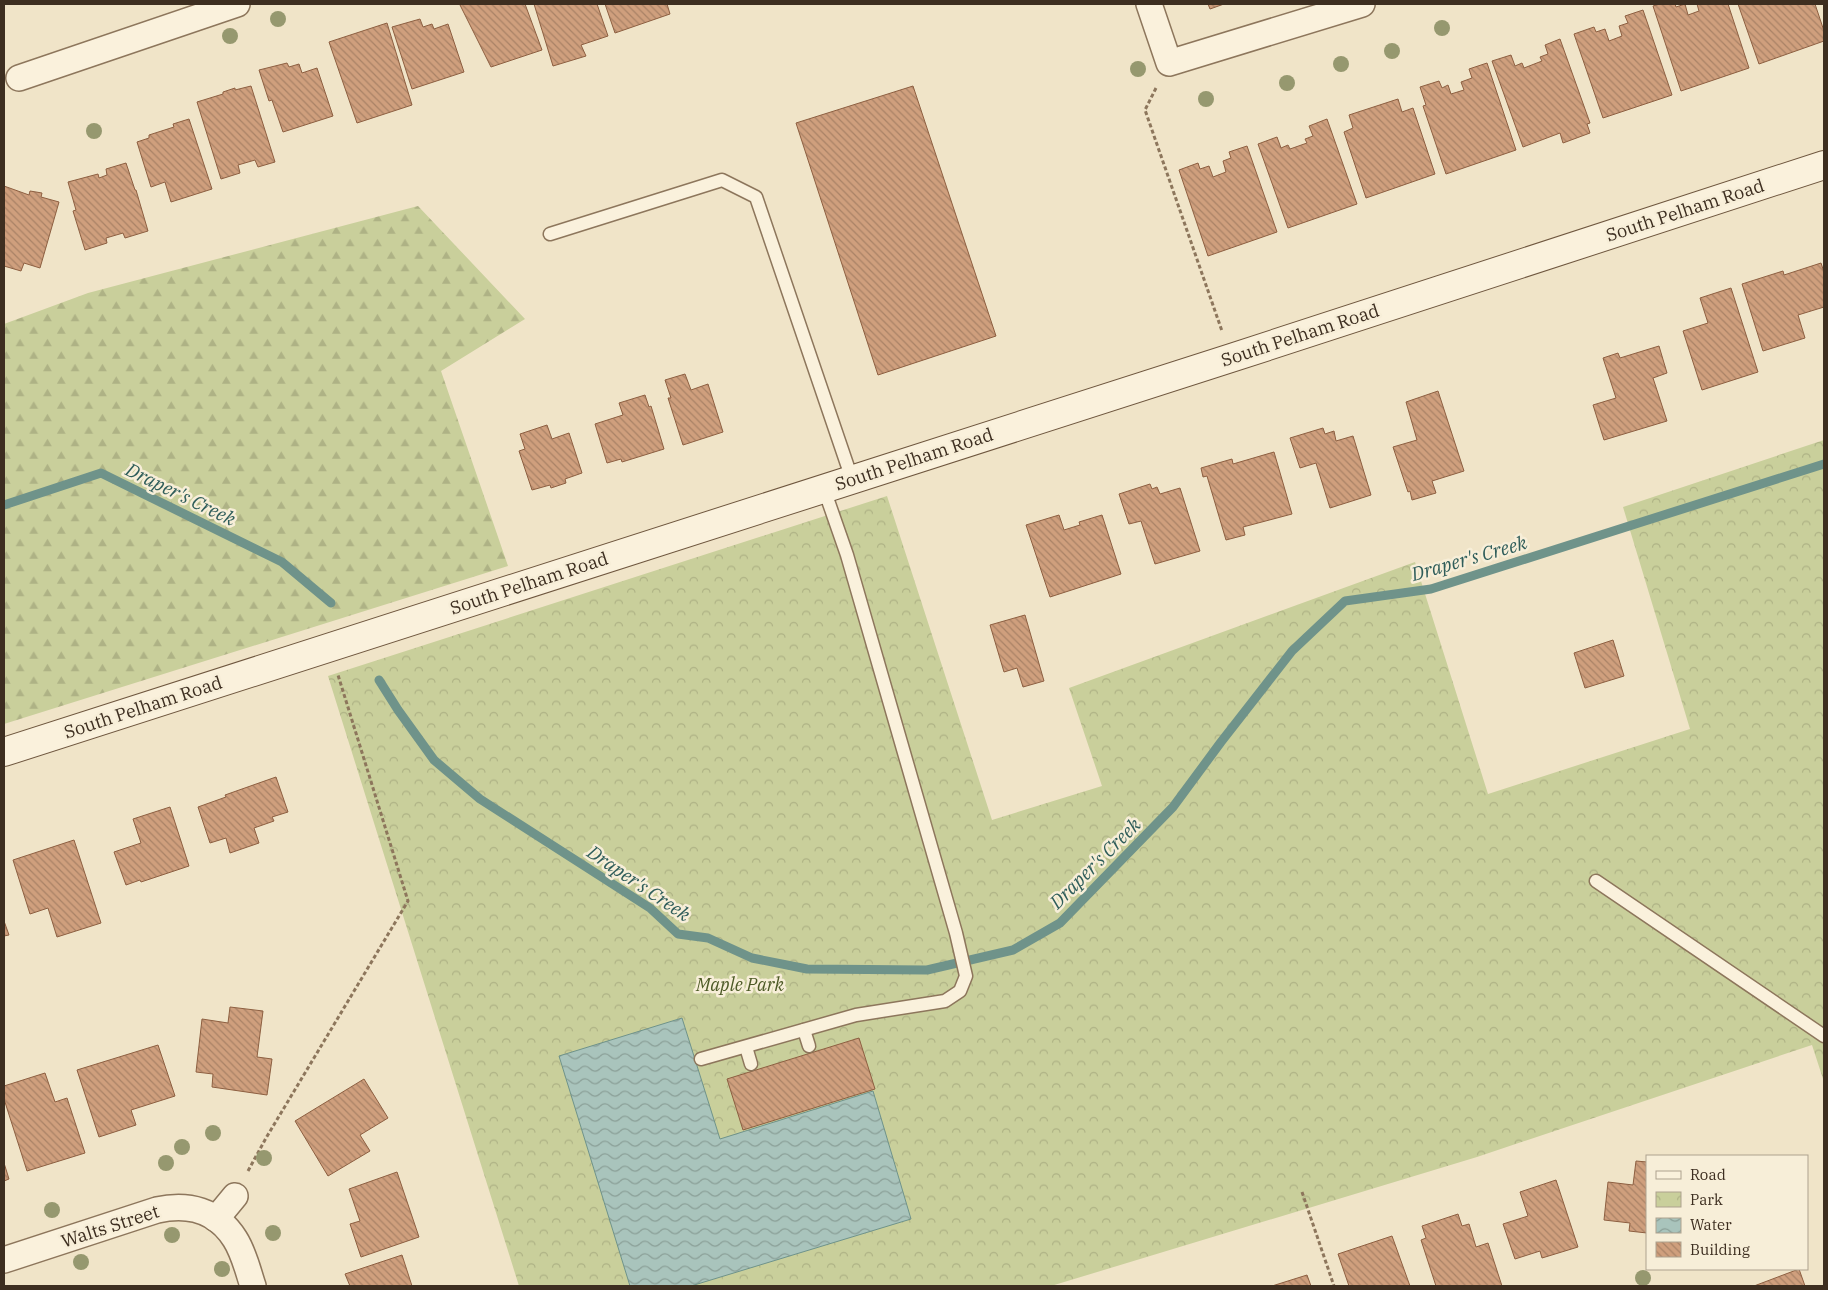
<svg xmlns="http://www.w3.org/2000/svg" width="1828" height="1290" viewBox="0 0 1828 1290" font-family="'IBM Plex Serif',serif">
<defs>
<pattern id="forest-firs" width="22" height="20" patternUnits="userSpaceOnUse" patternTransform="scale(1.25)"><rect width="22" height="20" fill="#c9cf9b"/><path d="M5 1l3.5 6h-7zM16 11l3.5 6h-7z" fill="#aeb285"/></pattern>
<pattern id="park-crowns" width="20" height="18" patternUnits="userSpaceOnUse" patternTransform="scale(1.25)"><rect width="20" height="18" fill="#c9cf9b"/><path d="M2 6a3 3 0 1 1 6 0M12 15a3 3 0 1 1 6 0" fill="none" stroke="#aeb285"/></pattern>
<pattern id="water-waves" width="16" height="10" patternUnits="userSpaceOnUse" patternTransform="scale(1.25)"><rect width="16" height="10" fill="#a9c4bc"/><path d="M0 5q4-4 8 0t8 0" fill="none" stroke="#8ba098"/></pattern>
<pattern id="building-back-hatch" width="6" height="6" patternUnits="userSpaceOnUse" patternTransform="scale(1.25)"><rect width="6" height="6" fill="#cf9f7d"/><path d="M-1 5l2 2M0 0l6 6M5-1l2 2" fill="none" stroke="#a98266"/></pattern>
</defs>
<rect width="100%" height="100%" fill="#f0e4c8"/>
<polygon fill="url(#forest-firs)" points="418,206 525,319 441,371 508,566 4,724 4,324 88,293"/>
<polygon fill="url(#park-crowns)" points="1824,440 1824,1082 1812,1045 1477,1157 1051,1286 519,1286 328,676 887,496 992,820 1102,786 1069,688 1415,562 1488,794 1690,729 1623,507"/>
<polygon fill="url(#water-waves)" stroke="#6f938a" points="682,1018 720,1139 873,1091 911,1219 691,1286 630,1286 559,1056"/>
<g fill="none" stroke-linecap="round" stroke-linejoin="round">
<g stroke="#6f938a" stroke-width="9">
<polyline points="4,505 101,473 282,562 331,603"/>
<polyline points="379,680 398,710 434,760 480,799 650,908 678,934 708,938 752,958 807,969 927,970 1013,950 1060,923 1173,807 1221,742 1292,651 1345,601 1431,589 1824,464"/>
</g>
</g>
<g fill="url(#building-back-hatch)" stroke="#8d5f41">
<polygon points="462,4 525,4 542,50 491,67 460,5"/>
<polygon points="534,4 597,4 608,36 581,45 586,56 553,66"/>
<polygon points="605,4 667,4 670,14 615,33"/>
<polygon points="1208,4 1224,4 1210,9"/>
<polygon points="1660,4 1675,4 1676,7 1685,4 1688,15 1699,11 1697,4 1728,4 1749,68 1681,91 1653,6"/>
<polygon points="1738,4 1815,4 1824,31 1824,41 1759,64"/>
<polygon points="1643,10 1672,95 1603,118 1574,34 1594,27 1596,32 1605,29 1609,41 1622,36 1619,26 1628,23 1625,16"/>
<polygon points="420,19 423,27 432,24 434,29 448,24 464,72 412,89 392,27"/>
<polygon points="387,23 412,105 357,123 329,42"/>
<polygon points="1560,39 1590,123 1587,124 1590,133 1563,143 1560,133 1523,147 1492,61 1511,55 1515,66 1522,63 1524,68 1542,61 1540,57 1548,54 1545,45"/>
<polygon points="287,63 289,67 299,64 302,73 317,68 333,116 283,132 272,100 269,101 259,70"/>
<polygon points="1487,63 1516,150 1446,174 1423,106 1426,105 1420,87 1439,81 1442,88 1448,85 1451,94 1464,90 1461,82 1472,78 1469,69"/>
<polygon points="251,86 275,162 258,167 255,160 238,165 240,173 221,179 197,102 223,94 223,92 235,88 235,90"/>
<polygon points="913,86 996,336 878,375 796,123"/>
<polygon points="1398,99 1402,112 1413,108 1435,174 1366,198 1344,132 1353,128 1349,115"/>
<polygon points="189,119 212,189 171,202 165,182 151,187 137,142 149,138 149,135 174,127 173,124"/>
<polygon points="1327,119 1357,204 1288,228 1258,144 1277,137 1281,148 1288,145 1290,149 1307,143 1305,139 1313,136 1309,126"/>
<polygon points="1247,146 1277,232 1208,256 1179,170 1198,163 1200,169 1209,166 1213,177 1226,172 1223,161 1231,158 1229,152"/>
<polygon points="126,163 135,190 136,190 148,231 125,238 123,233 106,238 107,243 85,250 73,211 76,210 68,182 98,174 99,178 107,175 106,169"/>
<polygon points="4,186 29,195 30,191 42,193 41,197 59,202 40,268 24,263 21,271 4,266"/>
<polygon points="1821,263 1824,272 1824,307 1798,315 1805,338 1763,351 1742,284 1783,271 1784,275"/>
<polygon points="1731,288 1758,372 1702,390 1683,331 1708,323 1700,298"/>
<polygon points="1659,346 1667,373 1653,378 1667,421 1604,440 1593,405 1616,398 1603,358 1618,353 1620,358"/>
<polygon points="685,374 691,390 708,384 723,432 683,445 668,398 671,398 665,380"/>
<polygon points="1438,391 1464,471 1432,481 1436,493 1412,500 1410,491 1408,492 1393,447 1417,440 1406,402"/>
<polygon points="645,395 649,407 651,406 664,449 622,462 621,459 607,463 595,424 623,415 619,403"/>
<polygon points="547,425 552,439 569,433 582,473 565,479 566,483 551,488 550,485 532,490 519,451 525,449 520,434"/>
<polygon points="1323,428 1325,434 1334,431 1336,441 1353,436 1371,495 1330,508 1316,463 1300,468 1290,438"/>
<polygon points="1274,452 1292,514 1243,527 1245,535 1226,540 1207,476 1203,477 1201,468 1232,459 1233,464"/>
<polygon points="1150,484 1152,489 1157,487 1160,494 1180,488 1200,551 1155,564 1141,521 1129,524 1119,494"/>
<polygon points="1059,515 1064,530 1080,525 1079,522 1102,515 1121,574 1050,597 1026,525"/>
<polygon points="1025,615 1044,681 1023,687 1017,668 1004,672 990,625"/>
<polygon points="1613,640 1624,676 1585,688 1574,653"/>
<polygon points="276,777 288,812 272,817 274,821 254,828 259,843 230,853 226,838 210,843 198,807 226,797 225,795"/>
<polygon points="170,807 189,866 141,882 140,880 126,885 114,852 141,843 133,819"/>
<polygon points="74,840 101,923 57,937 48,908 30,914 13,860"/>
<polygon points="4,921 9,935 4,936"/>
<polygon points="230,1007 263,1011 257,1057 272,1059 267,1095 212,1087 213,1074 196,1072 202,1019 228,1023"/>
<polygon points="859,1038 875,1089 743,1130 727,1079"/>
<polygon points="158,1045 175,1096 131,1110 136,1125 99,1137 77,1070"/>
<polygon points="45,1073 55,1102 67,1098 85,1153 27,1171 4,1099 4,1086"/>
<polygon points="364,1079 388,1118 360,1135 370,1151 328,1176 295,1121"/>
<polygon points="1636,1161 1647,1162 1647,1233 1629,1231 1630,1223 1604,1220 1608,1182 1633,1185"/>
<polygon points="4,1163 9,1179 4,1181"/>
<polygon points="397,1172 419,1237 361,1257 350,1224 360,1221 349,1189"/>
<polygon points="1556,1180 1578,1247 1542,1258 1540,1251 1515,1259 1503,1224 1528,1216 1520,1192"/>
<polygon points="1458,1214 1462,1226 1469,1224 1476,1247 1488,1243 1502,1286 1436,1286 1421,1240 1426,1238 1422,1226"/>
<polygon points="1392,1236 1410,1286 1349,1286 1338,1254"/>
<polygon points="402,1255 412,1286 350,1286 345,1274"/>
<polygon points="1799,1269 1805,1286 1754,1286"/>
<polygon points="1307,1275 1311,1286 1272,1286"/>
</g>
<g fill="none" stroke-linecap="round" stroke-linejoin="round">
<g stroke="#8d765c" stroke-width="15">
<g id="service">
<polyline points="550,234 722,180 756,197 852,479"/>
<polyline points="1596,881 1824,1036"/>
<polyline points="804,1030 809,1046"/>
<polyline points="746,1047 751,1064"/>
<polyline points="701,1059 856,1015 945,1001 960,991 966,976 956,933 847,555 824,489"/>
</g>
</g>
<g stroke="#8d765c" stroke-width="28">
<g id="minor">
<polyline points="1149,4 1169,63 1362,4"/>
<polyline points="19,78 237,4"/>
<polyline points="216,1219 235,1196"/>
<path d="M4,1260l153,-50c31,-7 60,0 78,29 9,14 13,32 18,47"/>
</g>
</g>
<g stroke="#6f573f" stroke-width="30">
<polyline id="secondary" points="4,752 1231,358 1824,165"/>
</g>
<g stroke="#8d765c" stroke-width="3" stroke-dasharray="4 2.5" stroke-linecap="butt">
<polyline points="1156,88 1145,110 1222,331"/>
<polyline points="248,1171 266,1138 408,901 338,675"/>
<polyline points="1302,1192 1334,1286"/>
</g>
<use href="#service" stroke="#faf1dc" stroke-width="12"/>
<use href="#minor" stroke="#faf1dc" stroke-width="25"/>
<use href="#secondary" stroke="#faf1dc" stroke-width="28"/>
</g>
<g fill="#96986f">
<circle cx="278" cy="19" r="8"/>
<circle cx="1442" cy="28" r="8"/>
<circle cx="230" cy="36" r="8"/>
<circle cx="1392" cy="51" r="8"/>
<circle cx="1341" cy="64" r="8"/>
<circle cx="1138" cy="69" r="8"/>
<circle cx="1287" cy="83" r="8"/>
<circle cx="1206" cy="99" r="8"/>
<circle cx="94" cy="131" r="8"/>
<circle cx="213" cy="1133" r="8"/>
<circle cx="182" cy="1147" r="8"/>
<circle cx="264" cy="1158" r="8"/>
<circle cx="166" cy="1163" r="8"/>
<circle cx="52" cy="1210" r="8"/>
<circle cx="273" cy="1233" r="8"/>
<circle cx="172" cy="1235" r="8"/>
<circle cx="81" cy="1262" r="8"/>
<circle cx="222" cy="1269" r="8"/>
<circle cx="1643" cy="1278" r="8"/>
</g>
<g text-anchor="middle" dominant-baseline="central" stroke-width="5" stroke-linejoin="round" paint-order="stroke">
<g font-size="18" fill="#3d2e20" stroke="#f7eed8">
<text transform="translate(1685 210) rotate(-18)">South Pelham Road</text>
<text transform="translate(1300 335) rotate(-18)">South Pelham Road</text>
<text transform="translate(914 459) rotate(-18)">South Pelham Road</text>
<text transform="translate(529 583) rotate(-18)">South Pelham Road</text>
<text transform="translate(143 707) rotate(-18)">South Pelham Road</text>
<text transform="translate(110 1226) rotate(-18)">Walts Street</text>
</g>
<g font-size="18" font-style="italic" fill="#4d5a26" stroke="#f7eed8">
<text x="740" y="984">Maple Park</text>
</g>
<g font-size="19" font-style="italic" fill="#2f5d5a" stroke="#f7eed8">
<text transform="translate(181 494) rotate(26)">Draper's Creek</text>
<text transform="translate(1469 558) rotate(-16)">Draper's Creek</text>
<text transform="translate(1095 863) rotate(-45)">Draper's Creek</text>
<text transform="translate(639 883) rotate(34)">Draper's Creek</text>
</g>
</g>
<rect width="1828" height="1290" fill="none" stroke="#3d2e20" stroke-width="10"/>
<rect x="1646" y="1155" width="162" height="115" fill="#f7eed8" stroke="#ada18e"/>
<rect x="1656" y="1171" width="25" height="8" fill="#faf1dc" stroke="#ada18e"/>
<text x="1690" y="1180" font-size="15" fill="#3d2e20">Road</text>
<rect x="1656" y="1192" width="25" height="15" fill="url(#park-crowns)" stroke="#ada18e"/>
<text x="1690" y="1205" font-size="15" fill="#3d2e20">Park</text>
<rect x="1656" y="1218" width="25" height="15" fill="url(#water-waves)" stroke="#ada18e"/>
<text x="1690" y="1230" font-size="15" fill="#3d2e20">Water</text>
<rect x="1656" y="1242" width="25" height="15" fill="url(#building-back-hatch)" stroke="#ada18e"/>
<text x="1690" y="1255" font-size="15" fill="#3d2e20">Building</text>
</svg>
